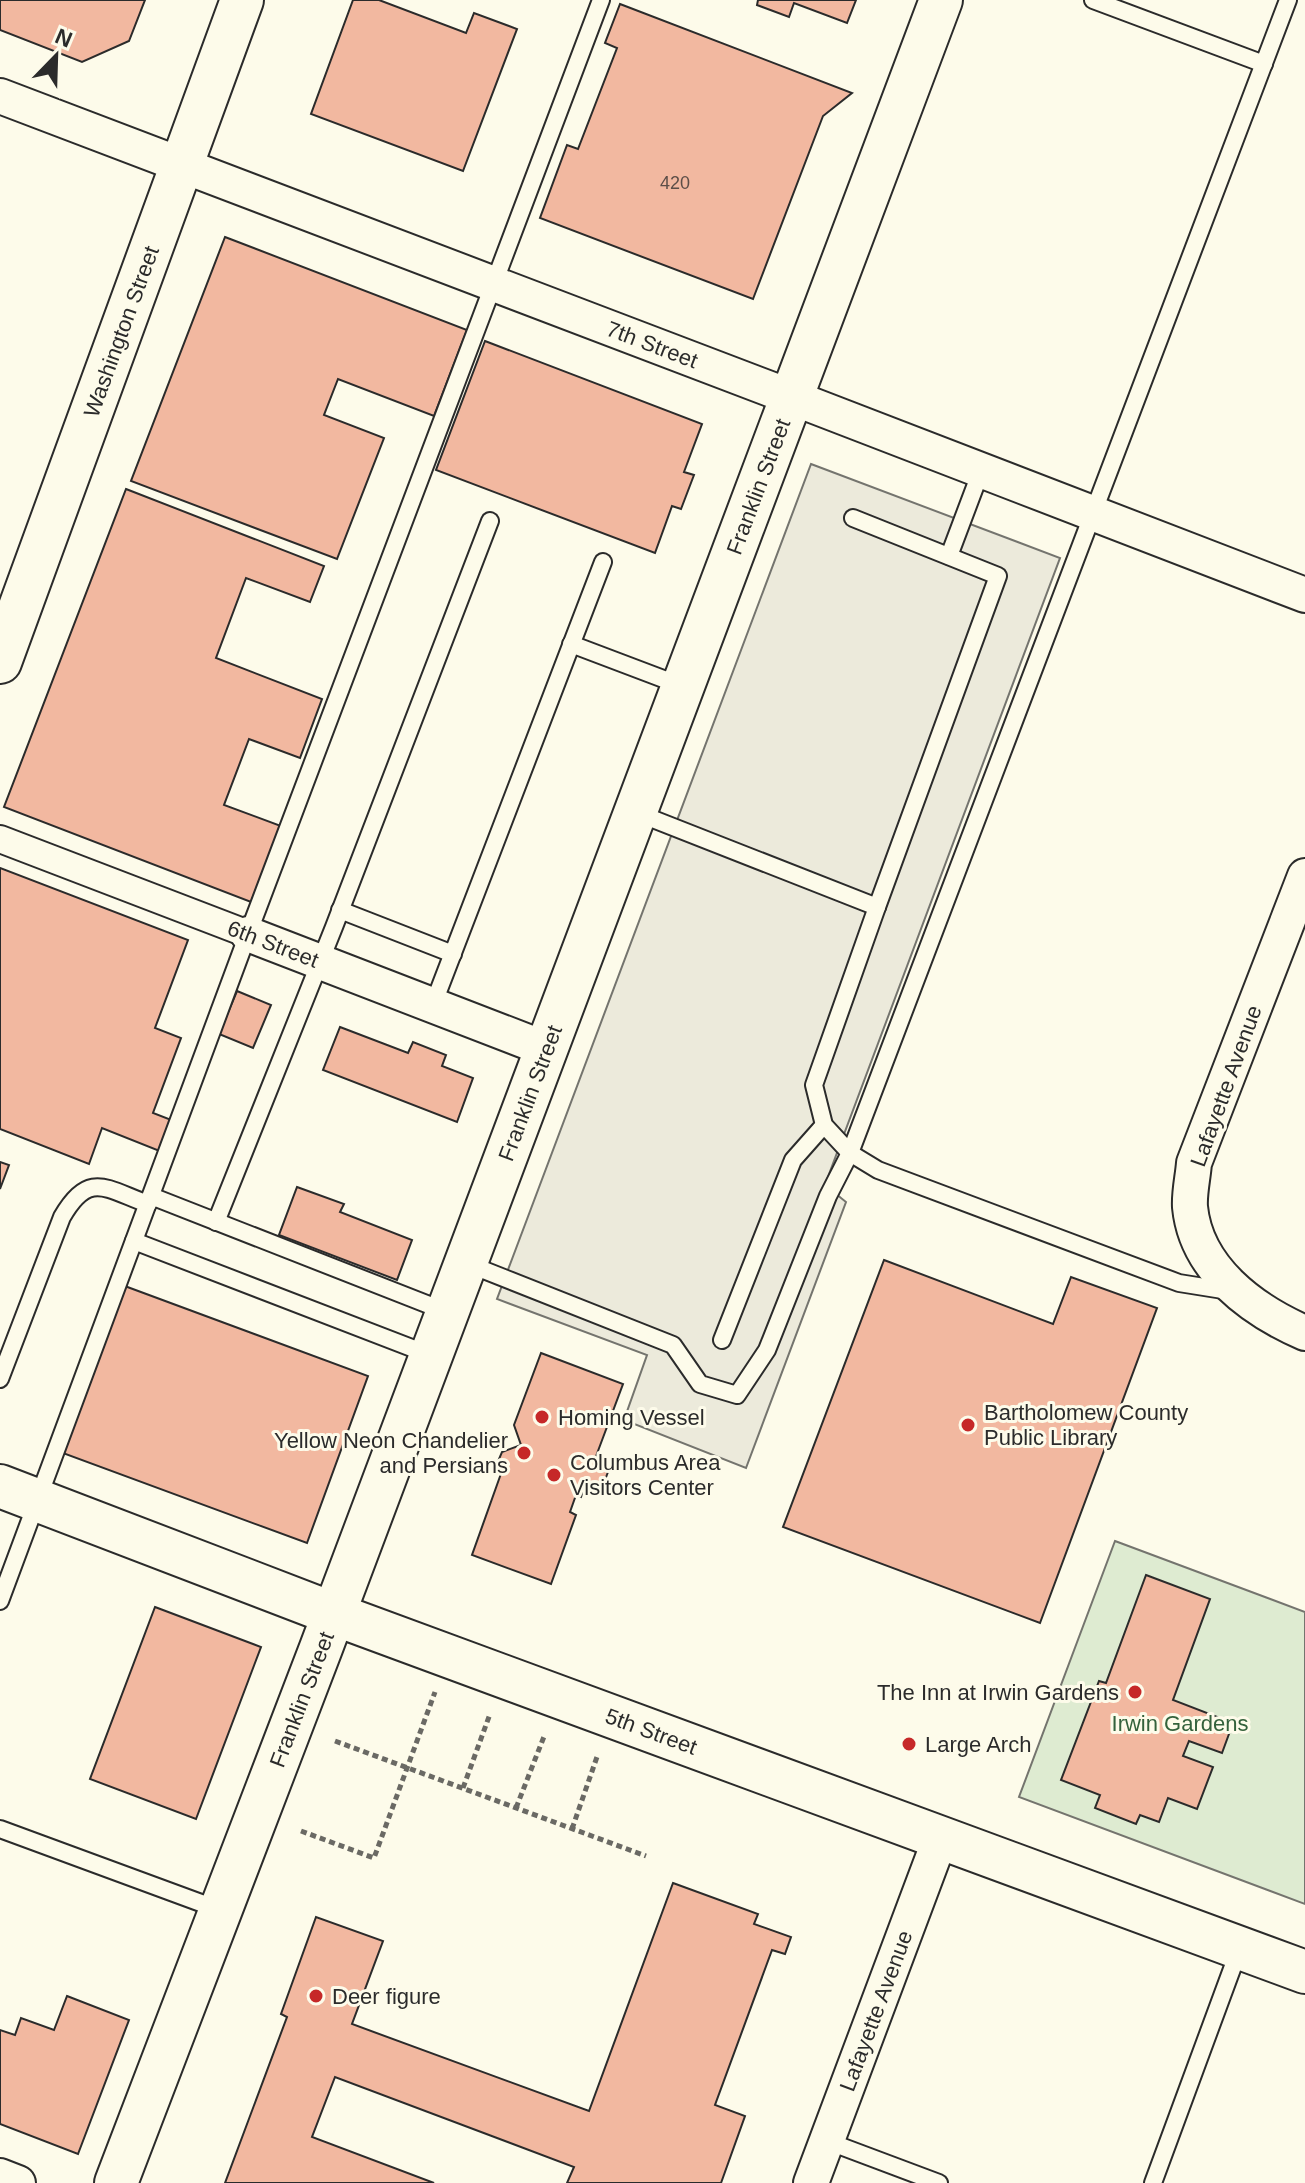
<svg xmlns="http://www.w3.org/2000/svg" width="1305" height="2183" viewBox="0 0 1305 2183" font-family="Helvetica,sans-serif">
<rect width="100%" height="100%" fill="#fdfbea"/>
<polygon fill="#deebd1" stroke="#74746e" stroke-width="2" points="1115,1541 1305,1612 1305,1904 1019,1797"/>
<polygon fill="#eceadb" stroke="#74746e" stroke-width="2" points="811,464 1060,558 825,1185 846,1202 746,1468 624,1420 647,1355 497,1299"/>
<g fill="#f2b8a0" stroke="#2b2b2b" stroke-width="2">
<polygon points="0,0 145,0 129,41 82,62 0,30"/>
<polygon points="353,0 379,0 466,33 474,13 517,29 463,171 311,114"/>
<polygon points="758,0 856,0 847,23 794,3 789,17 757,5"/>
<polygon points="620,4 852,93 823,116 753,299 540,218 567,145 578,149 617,48 605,43"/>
<polygon points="225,237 467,330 434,416 338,379 324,415 384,438 337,559 131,481"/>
<polygon points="485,341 702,424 684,472 694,475 681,509 672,506 655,553 436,470"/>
<polygon points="126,489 324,566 310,602 246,578 216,658 322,699 300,758 249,739 224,805 281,826 251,902 4,807"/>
<polygon points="0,868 188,940 155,1028 181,1038 153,1113 174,1121 162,1152 102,1128 89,1164 0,1129"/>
<polygon points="237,991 271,1005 253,1048 219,1034"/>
<polygon points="340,1027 408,1053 413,1042 446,1055 442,1066 473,1078 457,1122 323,1070"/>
<polygon points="0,1162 9,1165 0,1189"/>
<polygon points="297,1187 344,1204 340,1212 412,1240 397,1280 279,1235"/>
<polygon points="884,1260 1053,1324 1071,1277 1157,1308 1040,1623 783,1527"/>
<polygon points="122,1285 368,1376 307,1543 60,1452"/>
<polygon points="541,1353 623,1384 595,1459 611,1464 602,1488 587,1482 581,1497 576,1495 570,1512 576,1515 551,1584 472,1555 503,1468 496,1466 502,1452 521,1445 514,1425"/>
<polygon points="1146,1575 1210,1599 1173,1700 1233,1723 1222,1753 1189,1741 1183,1756 1213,1767 1197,1809 1168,1798 1159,1822 1140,1815 1136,1824 1095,1808 1100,1795 1061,1780 1099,1681 1106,1683"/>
<polygon points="155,1607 261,1647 196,1819 90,1779"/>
<polygon points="673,1883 758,1914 754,1924 791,1937 785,1954 772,1950 715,2105 745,2116 721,2183 567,2183 574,2167 335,2077 312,2137 434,2183 225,2183 287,2017 281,2014 316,1917 383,1941 352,2024 589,2111"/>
<polygon points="67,1996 129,2020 78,2154 0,2124 0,2030 15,2035 21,2018 54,2030"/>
</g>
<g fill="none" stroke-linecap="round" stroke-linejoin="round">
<g stroke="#2b2b2b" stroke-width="20">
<g id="service">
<polyline points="1093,0 1264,64"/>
<polyline points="853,518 998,576 877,907"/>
<polyline points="949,556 981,471"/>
<polyline points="571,644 682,686"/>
<polyline points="635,812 877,907 814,1085 824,1125 850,1153 878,1170 1179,1283 1229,1291"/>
<polyline points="340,910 453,954"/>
<polyline points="433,1005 603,562"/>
<polyline points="151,1196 447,1312"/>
<polyline points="216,1222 334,927 490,521"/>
<polyline points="134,1241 430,1355"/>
<polyline points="466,1263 673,1345 700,1384 737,1395 767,1350 828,1196 850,1153 1288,0"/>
<polyline points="722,1340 793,1160 824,1125"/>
<path d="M0,1379l62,-162c27,-47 44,-28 86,-13"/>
<polyline points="0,1601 248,934 601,0"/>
<polyline points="0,1829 220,1910"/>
<polyline points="827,2141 939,2183"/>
<polyline points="1153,2183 1239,1950"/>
</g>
</g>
<g stroke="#2b2b2b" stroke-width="30">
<polyline id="pedestrian" points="0,839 248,934"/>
</g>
<g stroke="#2b2b2b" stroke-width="38">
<g id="minor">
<path id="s1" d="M0,96l791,301 514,198"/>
<path d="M1305,876l-111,287c-1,14 -5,30 -4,44 6,62 62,103 115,126"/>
<polyline points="248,934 546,1049"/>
<polyline points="0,2176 18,2183"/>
<path id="s2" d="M811,2183l129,-344"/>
</g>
</g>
<g stroke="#2b2b2b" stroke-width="46">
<g id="tertiary">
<path id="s3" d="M0,662l242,-662"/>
<path id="s4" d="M0,1486l334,128 971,358"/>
<path id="s5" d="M116,2183l205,-535 620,-1648"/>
</g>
</g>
<g stroke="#6a6964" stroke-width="5" stroke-dasharray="6 4" stroke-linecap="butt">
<polyline points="335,1741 646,1856"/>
<polyline points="463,1788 490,1714"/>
<polyline points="516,1808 545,1734"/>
<polyline points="572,1829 598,1754"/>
<polyline points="301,1831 374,1858 435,1692"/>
</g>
<use href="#service" stroke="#fdfbea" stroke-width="16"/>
<use href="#pedestrian" stroke="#fdfbea" stroke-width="26"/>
<use href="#minor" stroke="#fdfbea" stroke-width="34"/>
<use href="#tertiary" stroke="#fdfbea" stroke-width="42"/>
</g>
<g fill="#c62828" stroke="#fdfbea" stroke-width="3">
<circle cx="542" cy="1417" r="8"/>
<circle cx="968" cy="1425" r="8"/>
<circle cx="524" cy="1453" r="8"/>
<circle cx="554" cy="1475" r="8"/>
<circle cx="1135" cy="1692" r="8"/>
<circle cx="909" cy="1744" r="8"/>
<circle cx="316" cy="1996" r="8"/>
</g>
<g text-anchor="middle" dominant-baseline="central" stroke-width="6" stroke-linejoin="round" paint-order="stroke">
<g font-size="18" fill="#5d4e48">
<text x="675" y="183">420</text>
</g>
<g font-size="22" fill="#2b2b2b" stroke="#fdfbea">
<text stroke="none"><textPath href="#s3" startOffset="352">Washington Street</textPath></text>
<text stroke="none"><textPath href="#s1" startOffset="698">7th Street</textPath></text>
<text stroke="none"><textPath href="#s5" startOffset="1814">Franklin Street</textPath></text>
<text transform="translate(273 944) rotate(21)">6th Street</text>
<text transform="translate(1226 1086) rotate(-70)">Lafayette Avenue</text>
<text stroke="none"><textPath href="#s5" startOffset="1166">Franklin Street</textPath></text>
<text stroke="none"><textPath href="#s5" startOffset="518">Franklin Street</textPath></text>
<text stroke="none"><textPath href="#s4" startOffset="696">5th Street</textPath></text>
<text stroke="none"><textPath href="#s2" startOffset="184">Lafayette Avenue</textPath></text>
</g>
<g font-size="22" fill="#2b2b2b" stroke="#fdfbea" text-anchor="start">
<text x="984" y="1412">Bartholomew County<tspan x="984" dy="25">Public Library</tspan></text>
<text x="558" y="1417">Homing Vessel</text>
<text x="508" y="1440" text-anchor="end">Yellow Neon Chandelier<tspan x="508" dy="25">and Persians</tspan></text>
<text x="570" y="1462">Columbus Area<tspan x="570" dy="25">Visitors Center</tspan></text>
<text x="1119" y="1692" text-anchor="end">The Inn at Irwin Gardens</text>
<text x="925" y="1744">Large Arch</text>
<text x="332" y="1996">Deer figure</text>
</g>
<g font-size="22" fill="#34623c" stroke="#fdfbea">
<text x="1180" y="1723">Irwin Gardens</text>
</g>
</g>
<g transform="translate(56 56) rotate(23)" stroke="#fdfbea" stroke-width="6" paint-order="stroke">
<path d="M0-6L14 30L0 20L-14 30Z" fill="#2b2b2b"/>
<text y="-12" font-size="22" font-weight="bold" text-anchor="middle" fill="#2b2b2b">N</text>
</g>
</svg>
